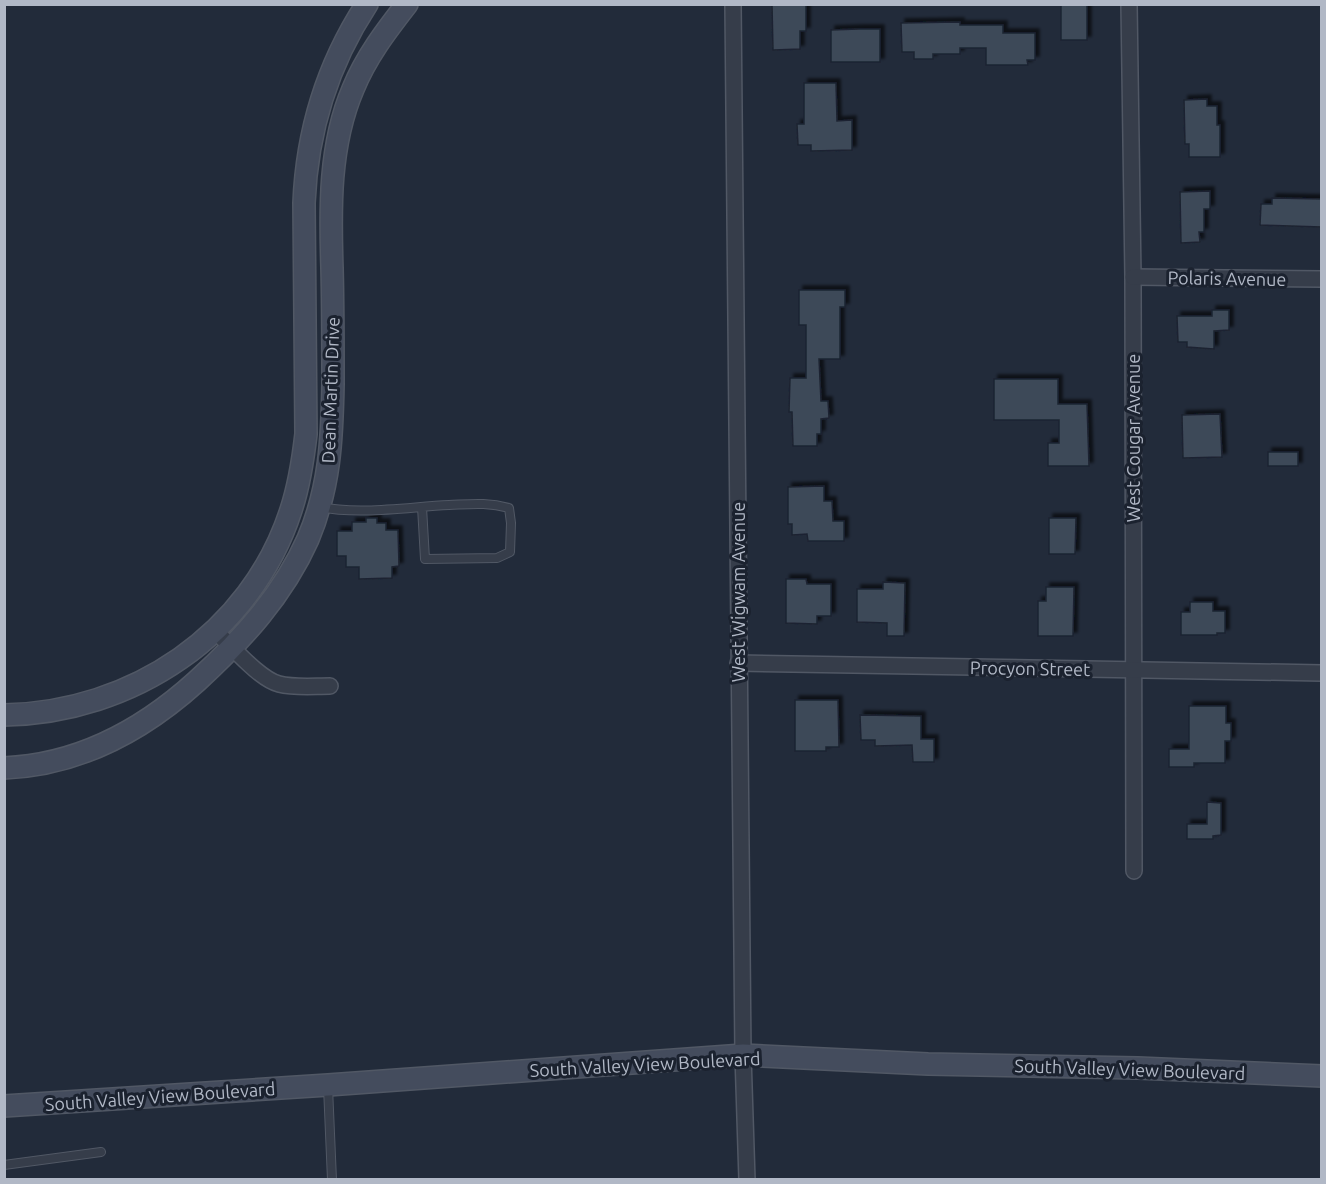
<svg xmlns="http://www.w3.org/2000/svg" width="1326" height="1184" viewBox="0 0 1326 1184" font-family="Ubuntu,sans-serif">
<defs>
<filter id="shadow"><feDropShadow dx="4" dy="-4" stdDeviation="1.5" flood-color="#0009"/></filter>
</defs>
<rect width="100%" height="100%" fill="#222b3a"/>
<g fill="#3e4959" stroke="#1d2431" stroke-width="1.5" filter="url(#shadow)">
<polygon points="772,4 806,4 806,31 800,31 800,49 773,50"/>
<rect x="1061" y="4" width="26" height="36"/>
<polygon points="960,22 960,25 1003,25 1003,33 1035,33 1035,60 1027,60 1028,65 986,65 986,48 960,48 960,54 933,54 933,59 914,59 914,52 902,52 901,23"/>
<polygon points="859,29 880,29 880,62 831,62 831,30"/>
<polygon points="804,83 836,83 837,121 852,120 852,150 811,151 811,145 798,145 797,124 804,124"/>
<polygon points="1207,99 1207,106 1217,106 1217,125 1220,125 1220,157 1189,157 1189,144 1185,144 1184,100"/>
<polygon points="1210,191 1210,209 1204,209 1204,232 1199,232 1200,242 1181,243 1180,192"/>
<polygon points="1272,198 1322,199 1322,227 1260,225 1261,204 1272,204"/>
<polygon points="799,290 845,290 845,307 840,307 840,359 819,359 821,401 828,401 829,418 821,419 821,434 817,434 817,446 793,446 792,412 789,412 790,378 806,378 806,325 799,325"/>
<polygon points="1212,310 1229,310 1229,330 1214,331 1214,349 1187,347 1187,342 1178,342 1177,316 1212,316"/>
<polygon points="994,379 1058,379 1058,404 1087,404 1089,466 1048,466 1048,443 1059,443 1059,420 994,420"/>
<polygon points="1220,414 1222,457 1183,458 1182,415"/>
<rect x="1268" y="452" width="30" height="14"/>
<polygon points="824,486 824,501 832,501 833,521 844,521 844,541 808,541 807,534 792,535 792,524 788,524 788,487"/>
<polygon points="366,518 377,518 377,523 386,523 386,530 398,530 399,566 392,567 392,578 359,579 359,567 346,567 346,556 337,556 337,531 352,531 352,522 366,522"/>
<polygon points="1049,518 1076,518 1075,554 1049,554"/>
<polygon points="786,579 806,579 807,584 831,584 831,616 817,616 817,624 786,623"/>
<polygon points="883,582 905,583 904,636 887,636 887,623 857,622 857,589 883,589"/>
<polygon points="1046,587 1074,587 1073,636 1038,636 1038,601 1046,601"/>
<polygon points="1190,602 1213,602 1213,611 1225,611 1225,633 1217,633 1217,635 1181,635 1181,612 1190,612"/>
<polygon points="795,700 838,700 839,747 826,747 826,751 795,751"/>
<polygon points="1189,706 1226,706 1226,723 1231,723 1231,741 1225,741 1225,763 1194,763 1194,767 1169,767 1169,749 1189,749"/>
<polygon points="860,715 921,716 921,739 934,739 934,762 913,762 912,745 875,746 875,740 861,740"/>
<polygon points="1207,802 1221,803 1221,835 1213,836 1213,839 1187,839 1187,824 1207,824"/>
</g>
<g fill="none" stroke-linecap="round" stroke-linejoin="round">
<g stroke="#515865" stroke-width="10">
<g id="lane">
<path d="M320,507c40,8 88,0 129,-2 23,-1 38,-3 60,3l2,15 -1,29 -13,6 -72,1 -3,-52"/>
<polyline points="328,1087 332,1180"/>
<polyline points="4,1165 101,1152"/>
</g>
</g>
<g stroke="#515865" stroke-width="18">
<g id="street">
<polyline points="733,4 743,1055 747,1180"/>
<polyline points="1129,4 1133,277 1134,871"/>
<polyline points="1133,277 1322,279"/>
<path d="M215,631c16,14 44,48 64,53 16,4 34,2 51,2"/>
<polyline points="738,663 1322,673"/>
</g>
</g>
<g stroke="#515865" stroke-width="24">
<g id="secondary">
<path d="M4,715c128,-2 247,-81 287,-205 8,-24 12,-50 15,-76l-2,-231c3,-73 23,-138 63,-199"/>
<path d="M4,768c74,-3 139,-38 193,-87 45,-41 86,-86 111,-142 22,-52 24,-100 25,-155 0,-39 0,-77 -1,-116 -2,-59 -3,-123 21,-179 13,-32 33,-58 54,-85"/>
<polyline points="4,1106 328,1085 743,1055 928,1064 1138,1068 1322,1076"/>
</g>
</g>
<use href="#lane" stroke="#363d4a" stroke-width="8"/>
<use href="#street" stroke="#363d4a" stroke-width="15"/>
<use href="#secondary" stroke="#444c5d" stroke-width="21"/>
</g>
<g text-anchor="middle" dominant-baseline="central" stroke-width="6" stroke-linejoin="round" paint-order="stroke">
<g font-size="18" fill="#b1b8c6" stroke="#1b222f">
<text transform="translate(1227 278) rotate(1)">Polaris Avenue</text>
<text transform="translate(330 390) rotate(-88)">Dean Martin Drive</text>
<text transform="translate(1133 438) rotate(-90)">West Cougar Avenue</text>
<text transform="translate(738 592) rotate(-90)">West Wigwam Avenue</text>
<text transform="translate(1030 668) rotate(1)">Procyon Street</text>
<text transform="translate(645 1064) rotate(-3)">South Valley View Boulevard</text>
<text transform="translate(1130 1069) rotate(2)">South Valley View Boulevard</text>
<text transform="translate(160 1096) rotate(-4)">South Valley View Boulevard</text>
</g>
</g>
<rect width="1326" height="1184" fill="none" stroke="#b1b8c6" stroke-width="12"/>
</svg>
